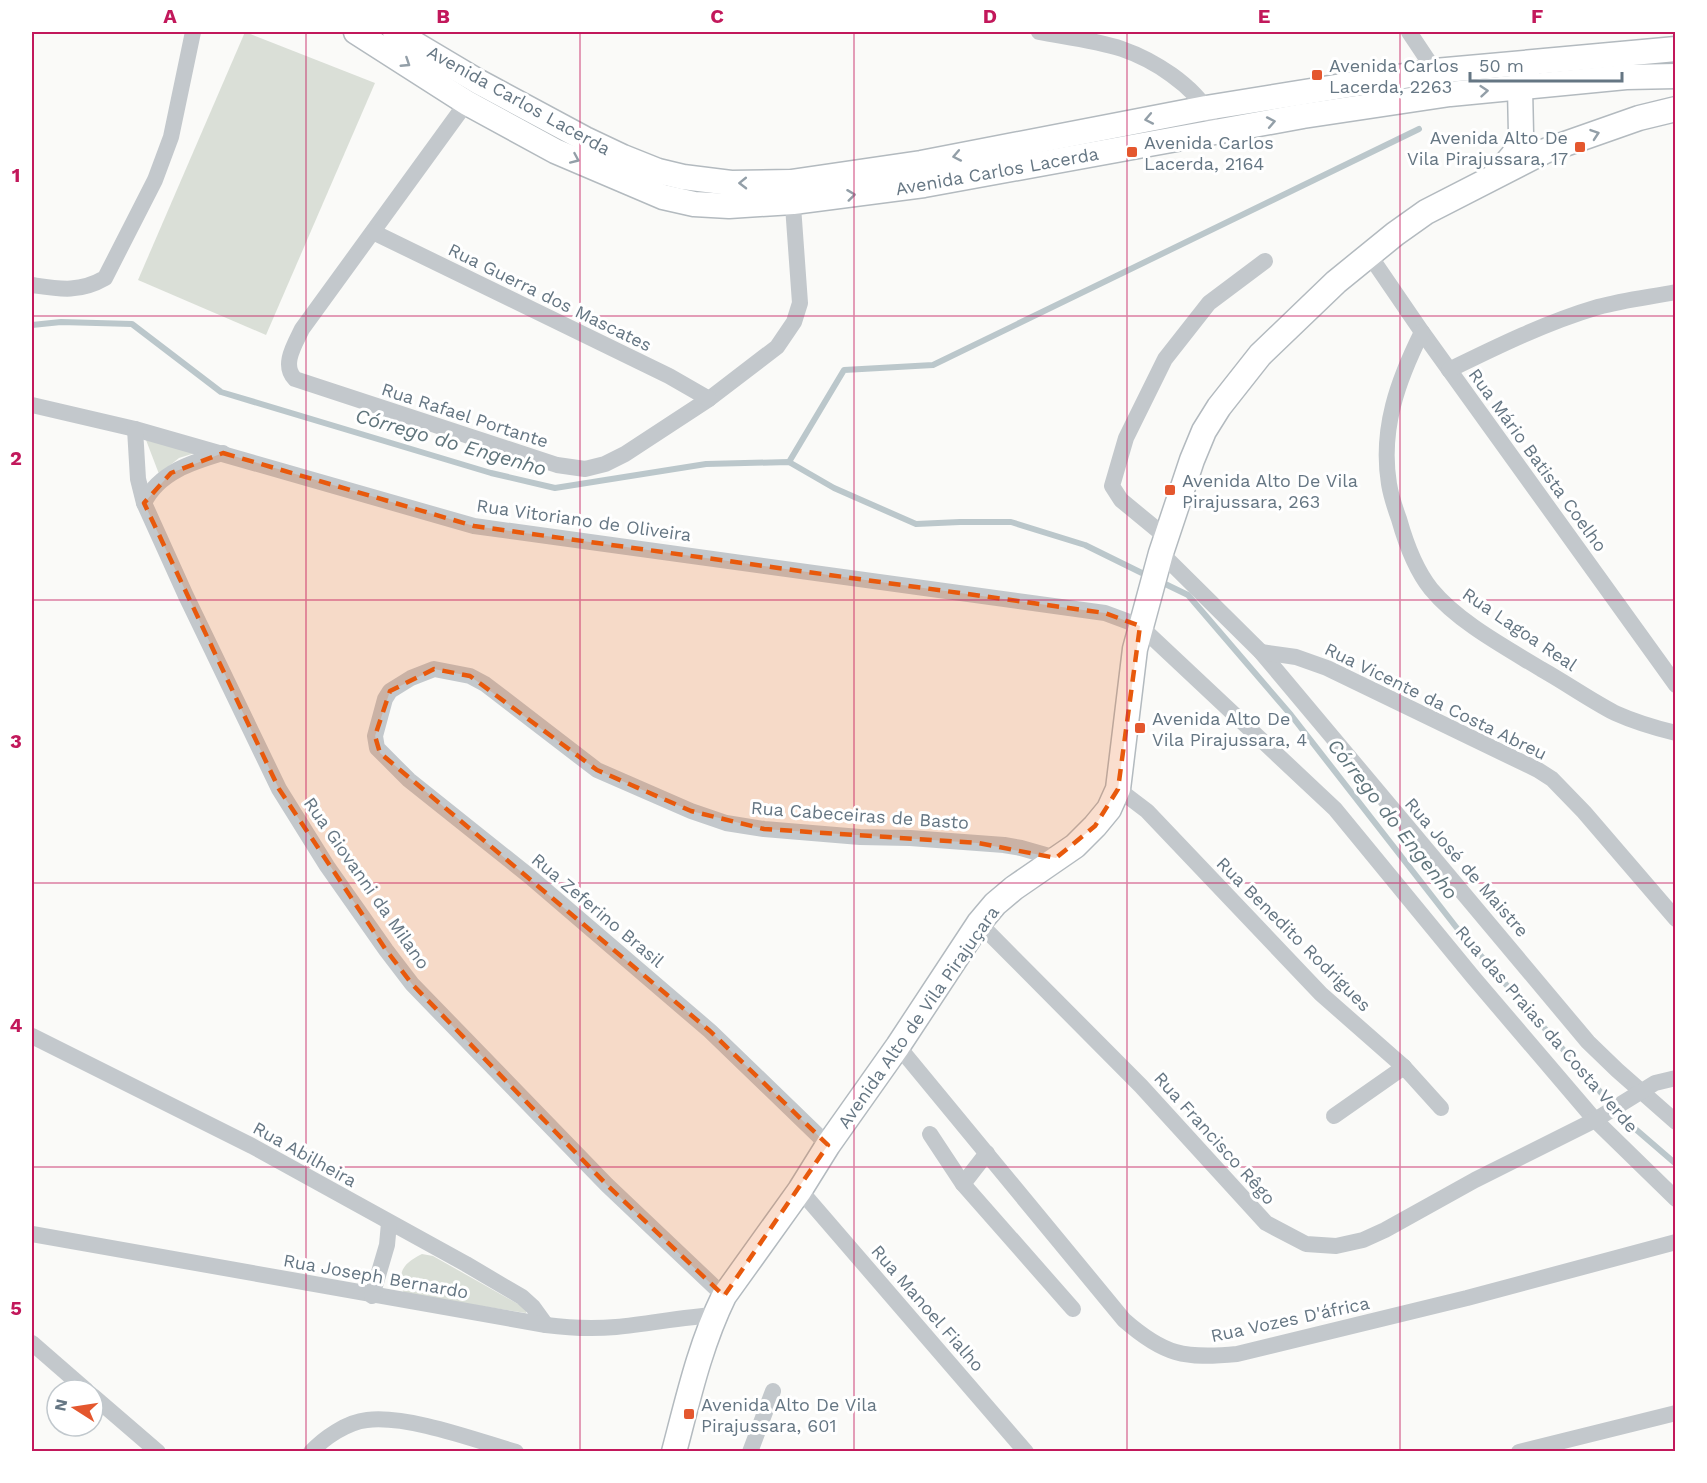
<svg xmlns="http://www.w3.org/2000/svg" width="1707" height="1483" viewBox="0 0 1707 1483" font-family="'Work Sans',sans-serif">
<rect width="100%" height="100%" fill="#fafaf8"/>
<g fill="#dadfd7">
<polygon points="245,32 375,83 266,335 138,280"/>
<polygon points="146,440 198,452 179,458 159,474"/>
<path d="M422,1254l11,2 94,53 -1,4 -122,-19c-7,-22 -2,-30 18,-40z"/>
</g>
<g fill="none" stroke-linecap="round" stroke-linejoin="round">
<g stroke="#bbc7cb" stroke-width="6">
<polyline points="32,325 61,322 132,324 221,392 491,473 555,488 706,464 789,462 834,488 916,524 960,522 1011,522 1085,545 1150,577"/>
<polyline points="789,462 844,370 933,365 1419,129"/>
<polyline points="1159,581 1188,595 1291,715 1460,932 1625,1120 1676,1164"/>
</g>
<g stroke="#b3babf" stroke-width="27">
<g id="secondary">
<polyline points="356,32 467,103 555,151 663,197 694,204 729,206 793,202 924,185 1303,116 1450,94 1626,77 1676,76"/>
<polyline points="395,32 479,82 585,139 623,157 658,171 683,177 731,183 791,182 921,163 1206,108 1435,71 1676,49"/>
<polyline points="1499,172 1514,154 1521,134 1520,88 1527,74"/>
<path d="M674,1452c14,-53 26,-107 50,-156l76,-106 28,-45 70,-99 81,-123 16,-19 19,-16 61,-42 20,-20 14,-17 9,-20 17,-140 26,-96 31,-93 12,-29 15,-24 41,-52 76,-73 59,-48 31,-22 119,-61 94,-33 37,-9"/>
</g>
</g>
<g stroke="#c3c8cc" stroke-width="16">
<path d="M1039,32c27,5 56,8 83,17 32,11 71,36 88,66"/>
<polyline points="1409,32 1435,71 1440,96"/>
<path d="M472,95l-170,234c-7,15 -21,36 -7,50l262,86 28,4 20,-5 20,-10 84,-55 68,-52 17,-25 6,-19 -8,-111"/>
<polyline points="373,232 669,376 709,399"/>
<polyline points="1370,256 1422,332 1676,685"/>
<path d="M32,285c27,4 47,8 73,-7l50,-98 16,-43 22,-105"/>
<path d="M1422,332c-24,48 -42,97 -33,152 2,12 6,24 10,35 7,25 16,50 32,70 27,33 74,58 110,80 25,14 49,31 74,44 20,9 40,15 61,20"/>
<path d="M1449,370c49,-24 98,-48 149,-63 25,-7 52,-10 78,-15"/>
<polyline points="32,405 135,429 474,526 1105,613 1140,626 1335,809 1473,977 1595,1120 1676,1199"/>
<polyline points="135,429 138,479 144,503"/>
<path d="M223,453c-30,9 -64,19 -79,50l42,93 93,193 48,77 59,84 26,34 195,201 117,111"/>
<polyline points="1166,537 1121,500 1112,486 1126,438 1165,359 1209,303 1265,261"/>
<polyline points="1161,553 1261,652 1588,1042 1617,1070 1676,1122"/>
<polyline points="1261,652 1296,657 1327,668 1538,770 1552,779 1584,812 1676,919"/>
<polyline points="1118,789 1147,811 1321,994 1404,1067 1441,1108"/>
<polyline points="979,923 1141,1086 1266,1223 1306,1244 1336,1246 1363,1240 1385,1230 1475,1180 1595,1120 1655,1083 1676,1078"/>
<polyline points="32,1036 252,1146 466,1264 522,1297 533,1307 546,1325"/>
<path d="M898,1046l226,274c40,35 60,39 113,34l230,-56 209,-56"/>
<polyline points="1334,1116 1404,1067"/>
<polyline points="930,1134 963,1184 1073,1309"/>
<polyline points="828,1145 710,1031 528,875 409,780 377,748 375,736 385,699 390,691 411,678 434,669 470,676 485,684 597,770 691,811 726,823 764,829 860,837 910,838 1004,845 1021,848 1056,858"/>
<polyline points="963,1184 987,1153"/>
<polyline points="800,1190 1026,1452"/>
<path d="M32,1234l514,91c23,3 47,4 70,2 33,-3 66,-10 99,-12"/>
<polyline points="372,1296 387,1245 389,1223"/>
<polyline points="32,1343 86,1390"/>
<polyline points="93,1396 158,1452"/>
<path d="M311,1452c13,-14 36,-30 56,-32 41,-5 108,20 149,32"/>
<polyline points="750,1452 773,1391"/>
<polyline points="1519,1452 1676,1413"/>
</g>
<use href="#secondary" stroke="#fff" stroke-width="24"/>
</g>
<defs><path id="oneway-chevron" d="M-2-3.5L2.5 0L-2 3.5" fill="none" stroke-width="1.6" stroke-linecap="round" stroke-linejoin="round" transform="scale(1.5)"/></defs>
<g stroke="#939fa8">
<use href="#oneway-chevron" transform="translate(406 63) rotate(33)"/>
<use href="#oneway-chevron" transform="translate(1484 91) rotate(-5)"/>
<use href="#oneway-chevron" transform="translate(1149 119) rotate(169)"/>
<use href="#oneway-chevron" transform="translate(1271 122) rotate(-11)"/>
<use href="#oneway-chevron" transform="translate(1595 134) rotate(-19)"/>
<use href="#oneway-chevron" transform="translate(957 156) rotate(169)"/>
<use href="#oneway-chevron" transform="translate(575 159) rotate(24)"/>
<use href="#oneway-chevron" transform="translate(743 183) rotate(179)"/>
<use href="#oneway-chevron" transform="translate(851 195) rotate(-7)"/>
</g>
<path fill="#e8590c" fill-opacity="0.2" stroke="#e8590c" stroke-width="4.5" stroke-dasharray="12 8" stroke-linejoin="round" d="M223,453l251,73 631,87 35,13 -22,163 -23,37 -39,32 -78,-15 -214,-14 -73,-18 -94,-41 -127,-94 -36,-7 -44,22 -15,45 5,17 330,278 118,114 -104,151 -117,-111 -195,-201 -26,-34 -107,-161 -135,-286 27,-30z"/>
<path fill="none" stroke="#c2185b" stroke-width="1.5" stroke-opacity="0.55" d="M306,32v1420M580,32v1420M854,32v1420M1127,32v1420M1400,32v1420M32,316h1644M32,600h1644M32,883h1644M32,1167h1644"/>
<g fill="#e4572e" stroke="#fff" stroke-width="2">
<rect x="1311" y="69" width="12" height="12" rx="3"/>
<rect x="1574" y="141" width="12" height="12" rx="3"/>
<rect x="1126" y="146" width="12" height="12" rx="3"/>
<rect x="1164" y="484" width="12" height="12" rx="3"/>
<rect x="1134" y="722" width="12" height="12" rx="3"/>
<rect x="683" y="1408" width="12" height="12" rx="3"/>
</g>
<g text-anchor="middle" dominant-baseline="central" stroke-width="6" stroke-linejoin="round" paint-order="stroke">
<g font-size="18" fill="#657683" stroke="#fff" text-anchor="start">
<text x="1329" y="65">Avenida Carlos<tspan x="1329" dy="21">Lacerda, 2263</tspan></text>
<text x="1568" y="137" text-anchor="end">Avenida Alto De<tspan x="1568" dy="21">Vila Pirajussara, 17</tspan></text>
<text x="1144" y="142">Avenida Carlos<tspan x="1144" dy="21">Lacerda, 2164</tspan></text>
<text x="1182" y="480">Avenida Alto De Vila<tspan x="1182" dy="21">Pirajussara, 263</tspan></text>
<text x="1152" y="718">Avenida Alto De<tspan x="1152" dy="21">Vila Pirajussara, 4</tspan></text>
<text x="701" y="1404">Avenida Alto De Vila<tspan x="701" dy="21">Pirajussara, 601</tspan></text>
</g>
<g font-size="18" fill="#657683" stroke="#fff">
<text transform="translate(519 100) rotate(29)">Avenida Carlos Lacerda</text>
<text transform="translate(997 171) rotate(-10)">Avenida Carlos Lacerda</text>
<text transform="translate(550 297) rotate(26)">Rua Guerra dos Mascates</text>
<text transform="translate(465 415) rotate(18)">Rua Rafael Portante</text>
<text transform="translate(1538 460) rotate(54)">Rua Mário Batista Coelho</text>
<text transform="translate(584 520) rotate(8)">Rua Vitoriano de Oliveira</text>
<text transform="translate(1520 629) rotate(34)">Rua Lagoa Real</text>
<text transform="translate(1436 701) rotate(26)">Rua Vicente da Costa Abreu</text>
<text transform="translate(860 815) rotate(4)">Rua Cabeceiras de Basto</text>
<text transform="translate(1467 867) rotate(49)">Rua José de Maistre</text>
<text transform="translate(367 883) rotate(55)">Rua Giovanni da Milano</text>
<text transform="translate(598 910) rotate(40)">Rua Zeferino Brasil</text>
<text transform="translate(1294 934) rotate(45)">Rua Benedito Rodrigues</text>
<text transform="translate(918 1017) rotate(-55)">Avenida Alto de Vila Pirajuçara</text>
<text transform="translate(1547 1029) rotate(49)">Rua das Praias da Costa Verde</text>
<text transform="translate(1215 1138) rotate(48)">Rua Francisco Rêgo</text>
<text transform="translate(305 1154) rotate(29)">Rua Abilheira</text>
<text transform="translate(376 1276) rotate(10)">Rua Joseph Bernardo</text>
<text transform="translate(928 1308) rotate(49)">Rua Manoel Fialho</text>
<text transform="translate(1290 1319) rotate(-12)">Rua Vozes D'áfrica</text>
</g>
<g font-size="20" font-style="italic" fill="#60757c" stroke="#fff">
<text transform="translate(451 442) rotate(16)">Córrego do Engenho</text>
<text transform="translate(1393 819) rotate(52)">Córrego do Engenho</text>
</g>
</g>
<rect width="1707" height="1483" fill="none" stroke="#ffffff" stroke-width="66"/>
<g transform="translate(75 1408) rotate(282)"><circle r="28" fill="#ffffff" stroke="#c1c8cd" stroke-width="1.5"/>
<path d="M0-4.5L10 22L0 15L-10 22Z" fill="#e4572e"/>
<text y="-9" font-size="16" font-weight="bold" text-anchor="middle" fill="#657683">N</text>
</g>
<path d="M1470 72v9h152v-9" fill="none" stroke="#657683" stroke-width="3"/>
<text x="1479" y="72" font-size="18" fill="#657683" stroke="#ffffff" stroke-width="4.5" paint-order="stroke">50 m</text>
<rect x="33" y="33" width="1641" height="1417" fill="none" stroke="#c2185b" stroke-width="2"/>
<g font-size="20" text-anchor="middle" font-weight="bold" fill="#c2185b">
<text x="170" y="23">A</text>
<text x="443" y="23">B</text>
<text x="717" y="23">C</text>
<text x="990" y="23">D</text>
<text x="1264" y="23">E</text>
<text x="1537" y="23">F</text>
<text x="16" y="182">1</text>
<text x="16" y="465">2</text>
<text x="16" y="748">3</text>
<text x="16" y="1032">4</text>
<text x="16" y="1315">5</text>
</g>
</svg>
